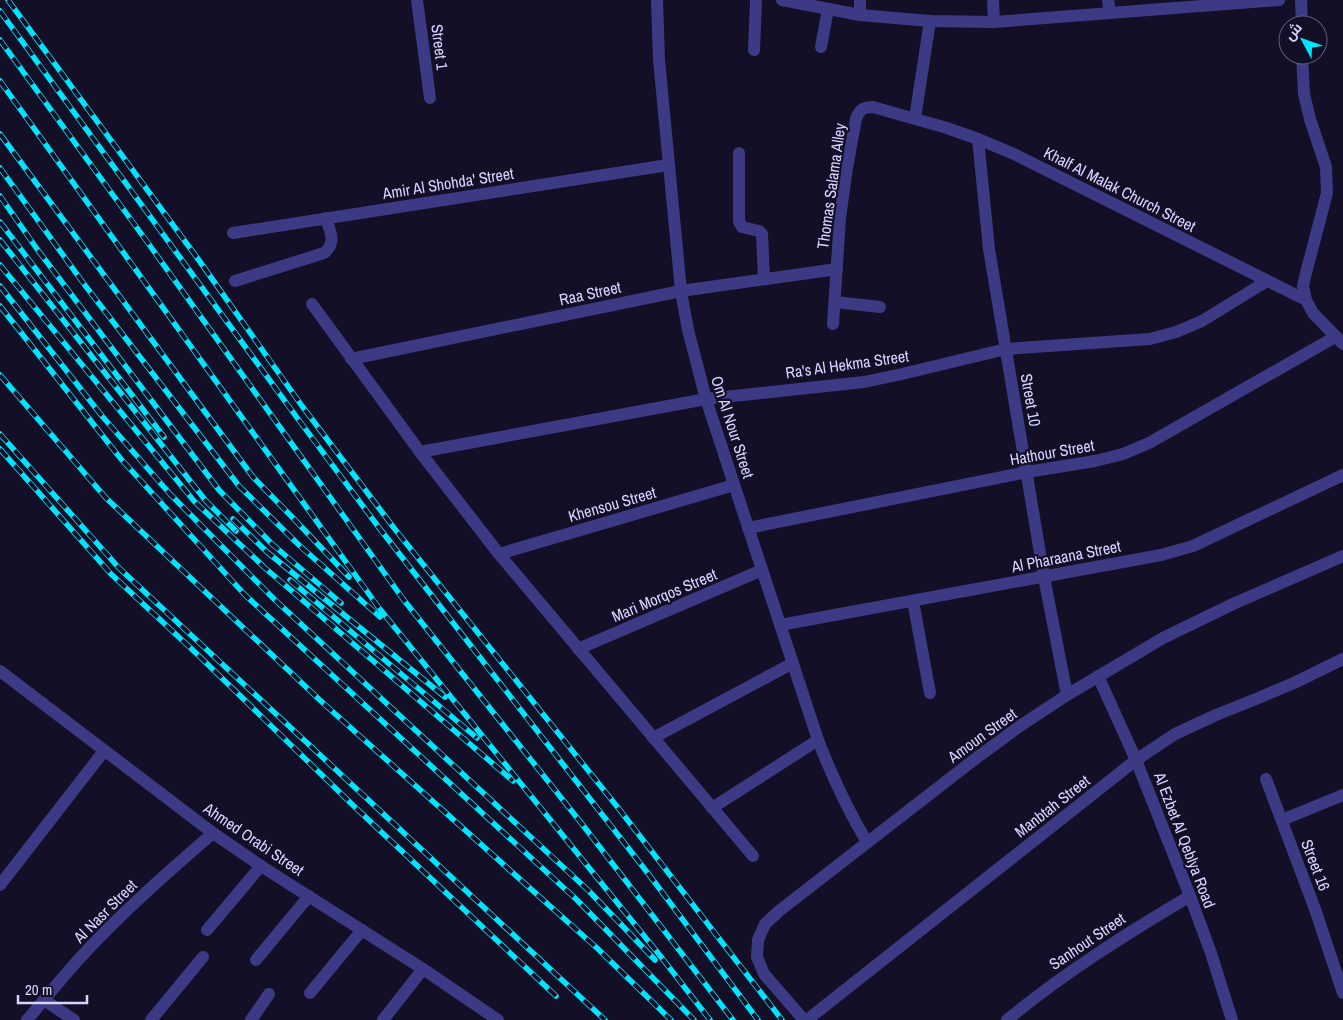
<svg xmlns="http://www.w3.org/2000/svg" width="1343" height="1020" viewBox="0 0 1343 1020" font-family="'Archivo Narrow',Cairo,sans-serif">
<rect width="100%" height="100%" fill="#130f26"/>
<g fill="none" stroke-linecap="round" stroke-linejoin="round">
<g stroke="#3d3a85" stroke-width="12">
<polyline points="417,0 430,98"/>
<path d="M657,0l2,60 22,231 7,39 18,69 112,341c14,36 29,69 49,102"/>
<polyline points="993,0 994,22"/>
<polyline points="1108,0 1110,13"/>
<polyline points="1301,0 1302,25"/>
<polyline points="860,15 860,0"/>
<polyline points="821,47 828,9"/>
<polyline points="754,50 756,0"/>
<polyline points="1302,55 1304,94 1310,119 1326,167 1327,193 1306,273 1303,286 1306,300 1313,313 1343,344"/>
<polyline points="915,118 930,21"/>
<polyline points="978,139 989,249 1044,577 1067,695"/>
<polyline points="739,153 739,221 742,227 759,231 762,234 764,279"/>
<polyline points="233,233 668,165"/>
<path d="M235,281l89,-28c13,-10 6,-22 2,-35"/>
<polyline points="835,302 880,307"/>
<polyline points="312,304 420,452 499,554 753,856"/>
<path d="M833,324l7,-106 7,-50 9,-49c3,-9 7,-12 17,-12l74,21 31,11 36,15 292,146"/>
<polyline points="351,359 681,291 837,269"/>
<polyline points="420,452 706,399 864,382 902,374 1006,349 1150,339 1176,332 1202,321 1267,281"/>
<polyline points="748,528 1027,472 1095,461 1123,454 1149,443 1335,337"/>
<polyline points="499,554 734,485"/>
<polyline points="913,601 930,693"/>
<polyline points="780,625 1161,555 1193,546 1343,475"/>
<polyline points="578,649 762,570"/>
<polyline points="0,671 213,833 261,866 423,969 498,1020"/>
<polyline points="1098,676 1136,760 1190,896 1211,953 1232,1020"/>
<polyline points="653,738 793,663"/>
<polyline points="1266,779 1315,909 1343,993"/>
<polyline points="712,808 818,740"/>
<polyline points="1282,820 1343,795"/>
<polyline points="0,885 104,751"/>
<polyline points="207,930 261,866"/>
<polyline points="256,960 309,896"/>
<polyline points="310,993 362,930"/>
<polyline points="44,1000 74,1020"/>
<path d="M27,1020c17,-20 34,-41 52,-61 41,-45 88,-86 134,-126"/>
<polyline points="151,1020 203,957"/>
<polyline points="251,1020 269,994"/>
<polyline points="383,1020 423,969"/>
<polyline points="804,1020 764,974 757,957 758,940 765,924 779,911 975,759 1020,726 1067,695 1163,638 1233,604 1343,556"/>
<polyline points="807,1020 1136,760 1175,734 1216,715 1256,699 1294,683 1343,659"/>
<path d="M1007,1020c57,-47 119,-86 183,-124"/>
</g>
<polyline stroke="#3d3a85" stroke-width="12" points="782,0 860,15 930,21 994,22 1279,0"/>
<g stroke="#00e5ff" stroke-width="5.5">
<g id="rail">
<polyline points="8,0 198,259 302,406 394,528 619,809 782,1020"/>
<polyline points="0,11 298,419 380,529 650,876 758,1020"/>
<polyline points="0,40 148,243 403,599 582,824 733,1020"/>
<polyline points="0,81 379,608 658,953 710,1020"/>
<polyline points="0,134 253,477 294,519 349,577"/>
<polyline points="0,168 84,284 239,486 300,546 380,617"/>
<polyline points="0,196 37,249 219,490 272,544 341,603"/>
<polyline points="0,222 164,437"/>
<polyline points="0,240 206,501 236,531"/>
<polyline points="0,265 194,501 265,568 513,781"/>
<polyline points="0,286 102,416 170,494 274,599 589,891 655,960"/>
<polyline points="0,306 121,459 245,595 577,900 694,1020"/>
<polyline points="0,375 106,498 323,703 598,949 671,1020"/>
<polyline points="0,434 119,568 605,1020"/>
<polyline points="0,449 111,574 197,654 358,810 556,996"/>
<polyline points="233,519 267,552 445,697"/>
<polyline points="290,580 477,738"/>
</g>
</g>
<use href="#rail" stroke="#130f26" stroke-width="4" stroke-dasharray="11" stroke-linecap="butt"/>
</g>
<g text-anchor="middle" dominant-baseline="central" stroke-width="4.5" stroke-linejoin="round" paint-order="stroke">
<g font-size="16" fill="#d9d4ff" stroke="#130f26">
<text transform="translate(440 47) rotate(83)">Street 1</text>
<text transform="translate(448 183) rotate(-9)">Amir Al Shohda' Street</text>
<text transform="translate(831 186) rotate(-82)">Thomas Salama Alley</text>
<text transform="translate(1120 189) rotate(27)">Khalf Al Malak Church Street</text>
<text transform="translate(590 293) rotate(-12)">Raa Street</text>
<text transform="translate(847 364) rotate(-8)">Ra's Al Hekma Street</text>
<text transform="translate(1031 400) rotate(80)">Street 10</text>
<text transform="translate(733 427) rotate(72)">Om Al Nour Street</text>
<text transform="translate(1052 452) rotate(-10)">Hathour Street</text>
<text transform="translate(612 504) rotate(-16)">Khensou Street</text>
<text transform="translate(1066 556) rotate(-11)">Al Pharaana Street</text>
<text transform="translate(664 595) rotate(-23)">Mari Morqos Street</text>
<text transform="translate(982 735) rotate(-36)">Amoun Street</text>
<text transform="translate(1052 806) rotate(-38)">Manbtah Street</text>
<text transform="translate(254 839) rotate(34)">Ahmed Orabi Street</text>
<text transform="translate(1185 840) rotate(69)">Al Ezbet Al Qeblya Road</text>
<text transform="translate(1316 865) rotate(69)">Street 16</text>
<text transform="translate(105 911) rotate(-45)">Al Nasr Street</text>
<text transform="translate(1087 941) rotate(-34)">Sanhout Street</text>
</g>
</g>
<g transform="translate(1303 40) rotate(311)"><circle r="24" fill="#130f26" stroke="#625e7d"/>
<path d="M0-4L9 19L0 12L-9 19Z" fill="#00e5ff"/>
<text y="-8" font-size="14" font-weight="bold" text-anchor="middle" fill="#d9d4ff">ش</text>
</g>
<path d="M18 995v8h69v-8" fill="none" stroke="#d9d4ff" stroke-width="2.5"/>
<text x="25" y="995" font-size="15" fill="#d9d4ff" stroke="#130f26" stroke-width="4" paint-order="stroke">20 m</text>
</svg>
